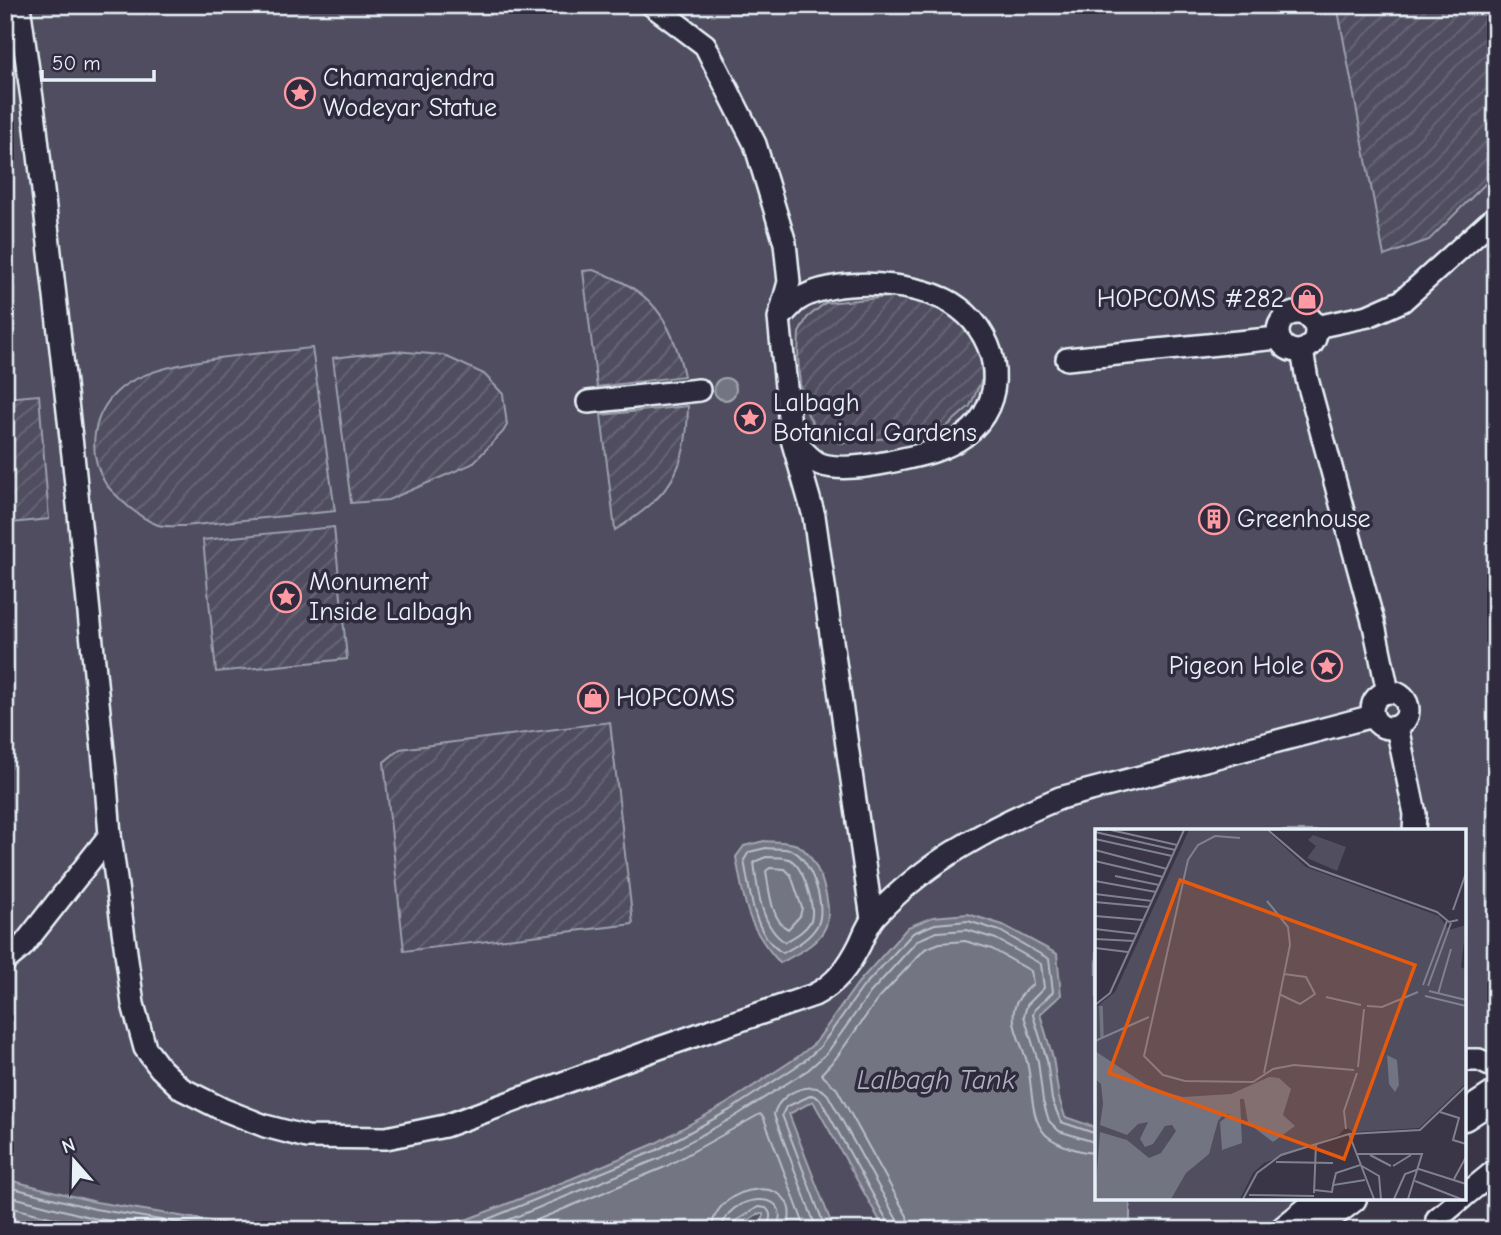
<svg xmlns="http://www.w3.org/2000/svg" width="1501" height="1235" viewBox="0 0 1501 1235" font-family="'Comic Neue',sans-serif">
<defs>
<pattern id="garden-furrows" width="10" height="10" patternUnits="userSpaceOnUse" patternTransform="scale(1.75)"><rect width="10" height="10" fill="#504e5f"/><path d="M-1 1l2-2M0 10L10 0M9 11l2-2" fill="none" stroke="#696877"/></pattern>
</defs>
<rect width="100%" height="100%" fill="#3a3648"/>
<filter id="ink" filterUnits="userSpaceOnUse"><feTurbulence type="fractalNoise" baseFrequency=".0143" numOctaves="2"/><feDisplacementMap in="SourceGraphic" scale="14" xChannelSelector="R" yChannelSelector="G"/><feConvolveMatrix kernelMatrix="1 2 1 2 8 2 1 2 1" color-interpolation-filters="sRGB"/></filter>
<g filter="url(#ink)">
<polygon fill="#504e5f" stroke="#9ca0ac" stroke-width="2" points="5,5 1496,5 1496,1065 1464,1050 1464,831 1097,831 1097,1198 1310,1198 1268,1230 5,1230"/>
<g fill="url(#garden-furrows)" stroke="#9ca0ac" stroke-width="2">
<polygon points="1337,5 1496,5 1496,173 1429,240 1384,256"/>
<path d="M593,270c57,18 79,48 91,106l-87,11 -14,-116z"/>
<polygon points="912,295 937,304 980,338 982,379 970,406 946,427 926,434 841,443 820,434 808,415 801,396 798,358 799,333 807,318 825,303"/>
<path d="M312,348l23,163 -151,15c-8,0 -19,1 -26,-1 -14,-5 -25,-14 -36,-24 -5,-6 -14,-12 -18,-20 -17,-31 -12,-68 16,-92 36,-31 143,-35 192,-41z"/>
<polygon points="394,351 443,355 484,374 503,394 507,425 503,432 472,464 388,500 351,503 333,358"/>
<polygon points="39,395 49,519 11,523 12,535 5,536 5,398"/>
<path d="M688,406c-1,65 -18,90 -73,124l-14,-115z"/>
<polygon points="334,527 347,659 216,672 203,540"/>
<polygon points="610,722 633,924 404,951 384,762 400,749"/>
</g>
<g fill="#737482" stroke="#a2a6b1" stroke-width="2">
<circle cx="725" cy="389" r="11"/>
<path d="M764,841c10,1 24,0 33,4 21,10 37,60 29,81 -8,19 -30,28 -46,37 -34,-38 -35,-58 -44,-106l8,-11z"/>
<polygon points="968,914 1003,925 1057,954 1061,995 1040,1014 1053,1058 1059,1098 1065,1117 1097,1128 1097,1198 1130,1198 1130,1226 1125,1230 885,1230 813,1101 789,1114 834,1230 750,1230 763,1219 763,1214 757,1214 734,1230 410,1230 468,1219 571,1179 654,1144 726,1104 799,1056 815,1043 858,983 908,927 933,917"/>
<polygon points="5,1179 96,1202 264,1230 5,1230"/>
</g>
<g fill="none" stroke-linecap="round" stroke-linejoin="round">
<g stroke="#b9bfc9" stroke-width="2">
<path d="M766,848c8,1 20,0 27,3 18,8 35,58 24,75 -8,13 -21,20 -34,27 -30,-17 -33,-62 -39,-93l5,-8z"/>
<path d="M766,857c7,0 16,0 23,2 14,6 27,48 22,61 -5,11 -17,17 -26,22 -24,-14 -28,-55 -31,-80z"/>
<path d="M770,868l15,1 6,6 11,33 -2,8 -12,13c-17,-8 -19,-41 -22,-58z"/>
<polyline points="5,1186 95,1209 221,1230"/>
<polyline points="5,1195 93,1218 167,1230"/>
<polyline points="5,1206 102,1230"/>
<polyline points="451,1230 471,1226 657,1150 730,1110 803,1062 820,1047 863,987 913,933 935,924 968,921 1000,931 1049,959 1053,992 1035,1009 1033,1015 1047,1060 1052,1100 1061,1122 1097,1134"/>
<polyline points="484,1230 660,1158 734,1117 808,1070 827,1053 870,993 918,940 937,932 967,930 996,939 1041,964 1044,988 1027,1005 1024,1016 1038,1061 1043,1101 1049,1121 1059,1131 1097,1143"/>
<polyline points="513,1230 665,1167 760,1114 763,1116 806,1230"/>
<path d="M712,1230c1,-48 94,-60 75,0"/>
<path d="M722,1230c2,-37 77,-43 53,0"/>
<path d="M731,1230l3,-8 24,-15 8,1c8,7 3,15 -3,22"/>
<path d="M817,1230l-43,-115c3,-21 39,-38 54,-20l69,125 2,10"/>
<polyline points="826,1230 782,1115 786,1107 812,1095 820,1099 889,1224 890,1230"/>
<path d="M909,1230l-2,-14 -70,-127 -16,-15 15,-16 42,-59 47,-50 15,-6 25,-2 27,8 39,22 2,13c-8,8 -17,14 -19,26 -3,17 9,36 13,52 6,23 2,56 19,73 11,10 36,18 51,18"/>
</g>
<g stroke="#e8f1f8" stroke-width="26">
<g id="minor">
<path d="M19,5l16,115 38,335 32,316 5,64 23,169 12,44 15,20 22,21 40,20 43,17 42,11 79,1 59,-12 214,-78 155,-53c22,-11 35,-29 46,-51 4,-9 8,-20 15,-28 50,-54 117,-90 185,-118l313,-82"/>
<polyline points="652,5 705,45 755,144 785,243 789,282 779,318 791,436 814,516 872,919"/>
<circle cx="1297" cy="332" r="19"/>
<path d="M781,316c5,-4 10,-11 15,-15 37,-26 129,-20 163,7 42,31 50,95 5,128 -22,16 -48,20 -75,26 -20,4 -49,9 -69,2 -10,-4 -20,-17 -27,-25"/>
<polyline points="1316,327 1368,316 1402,301 1496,216"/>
<polyline points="1302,351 1307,379 1374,625 1388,692"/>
<polyline points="1067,359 1278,338"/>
<polyline points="588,402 699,390"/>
<circle cx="1390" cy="710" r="18"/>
<polyline points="1397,727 1415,814 1414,831"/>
<polyline points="5,961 22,947 110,835"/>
<polyline points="1464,1060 1479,1060 1496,1068"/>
<polyline points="1464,1196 1496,1170"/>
<polyline points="1437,1219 1462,1198"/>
</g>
</g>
<g stroke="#e8f1f8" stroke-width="33">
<g id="major">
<polyline points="1464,1116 1496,1095"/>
<polyline points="1285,1230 1321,1201"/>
<polyline points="1310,1230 1352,1198"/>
</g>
</g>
<use href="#minor" stroke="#2f2a3d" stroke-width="21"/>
<use href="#major" stroke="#2f2a3d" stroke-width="28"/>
</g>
</g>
<defs>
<g id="sight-ring" transform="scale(1.575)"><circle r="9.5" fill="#2f2a3d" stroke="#ff9aa2" stroke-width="1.5"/><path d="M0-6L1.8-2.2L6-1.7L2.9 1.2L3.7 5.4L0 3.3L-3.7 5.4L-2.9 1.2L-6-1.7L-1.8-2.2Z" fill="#ff9aa2"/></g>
<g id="shop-ring" transform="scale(1.575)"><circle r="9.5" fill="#2f2a3d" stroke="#ff9aa2" stroke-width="1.5"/><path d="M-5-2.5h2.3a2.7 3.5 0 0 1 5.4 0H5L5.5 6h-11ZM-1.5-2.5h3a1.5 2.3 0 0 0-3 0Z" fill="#ff9aa2"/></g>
<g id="building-ring" transform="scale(1.575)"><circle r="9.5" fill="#2f2a3d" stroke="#ff9aa2" stroke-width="1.5"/><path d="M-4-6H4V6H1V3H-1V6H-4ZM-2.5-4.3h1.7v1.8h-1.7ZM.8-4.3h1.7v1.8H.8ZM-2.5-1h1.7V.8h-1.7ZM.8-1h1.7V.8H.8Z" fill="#ff9aa2"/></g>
</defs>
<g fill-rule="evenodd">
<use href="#sight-ring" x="300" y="93"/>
<use href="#shop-ring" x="1307" y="299"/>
<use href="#sight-ring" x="750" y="418"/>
<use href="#building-ring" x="1214" y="519"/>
<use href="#sight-ring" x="286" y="597"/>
<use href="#sight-ring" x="1327" y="666"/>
<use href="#shop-ring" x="593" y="698"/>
</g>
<g text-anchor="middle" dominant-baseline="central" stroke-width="7" stroke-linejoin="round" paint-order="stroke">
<g font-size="26" fill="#e8f1f8" stroke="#2f2a3d" text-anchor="start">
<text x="323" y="78">Chamarajendra<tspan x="323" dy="30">Wodeyar Statue</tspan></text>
<text x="1284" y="299" text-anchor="end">HOPCOMS #282</text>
<text x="773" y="403">Lalbagh<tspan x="773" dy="30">Botanical Gardens</tspan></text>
<text x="1237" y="519">Greenhouse</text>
<text x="309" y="582">Monument<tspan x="309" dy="30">Inside Lalbagh</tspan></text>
<text x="1304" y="666" text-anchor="end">Pigeon Hole</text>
<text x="616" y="698">HOPCOMS</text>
</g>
<g font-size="28" font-style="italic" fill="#aeb2bd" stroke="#2f2a3d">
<text x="936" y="1080">Lalbagh Tank</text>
</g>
</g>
<g transform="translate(1095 829)">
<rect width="371" height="371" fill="#3a3648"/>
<path d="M218,6l33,12 -9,24 -30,-13 9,-12 -8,-6z" fill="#504e5f"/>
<path d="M94,1h77l40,37 133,49 10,14 17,-5 -5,42 5,3v113l-47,45 -66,4 -7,-5 -7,8 -75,28 -11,10 -13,26h-145v-191l20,-16z" fill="#504e5f"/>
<path d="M49,110l19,5 -5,20 -22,-6zM81,118l33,5 -6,27 -31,-11 -3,-15zM116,126l18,6 6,14 -29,3zM294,128l38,6 -15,25 -30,11zM189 159a13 13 0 1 1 26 0a13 13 0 1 1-26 0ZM82 160a12 12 0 1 1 24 0a12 12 0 1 1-24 0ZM105,191l34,7 -8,34 -37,-9z" fill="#504e5f"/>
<path d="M0,222l56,37 32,9 48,-3 38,-17 10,1 12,11 -8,26 12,11 -22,16 -25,-19 -4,-24h-4l2,44 -20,7 -2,-28 10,-8h-6l-6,7 -9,33 -23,19 -15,26h-76l5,-67 27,8 22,18 12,-5 15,-22 -4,-6 -7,1 -12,18 -8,3 -5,-8 8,-17 -10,2 -11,11 -27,-10 3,-21 -2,-20 -6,-5zM292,226l10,5 2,25 -4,7 -6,-8z" fill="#737482"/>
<path fill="none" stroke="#737482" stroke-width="3.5" d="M6,177l1,31"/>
<path fill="none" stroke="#80818e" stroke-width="2" d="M16,1l66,15M173,1l42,36 127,46 12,10 9,-2M0,3l80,18M145,9l-25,-2 -17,9 -10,15 -44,196 19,19 22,6 68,1 20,-13 21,-4 60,5M0,10l77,17M0,21l72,19M0,32l68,16M20,47l44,9M0,52l61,11M0,65l57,7M0,73l54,5M358,81l13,-37M0,87l48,4M0,100l42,5M0,110l39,2M0,119l33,4M328,156l24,-64M333,157l23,-63M334,162l37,9M184,165l21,10 15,-10 -9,-17 -22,-3M343,165l13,-45M330,167l41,10M231,168l35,8M0,176l15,-12 74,-163M272,177l15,1 36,-15M0,212l54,-24M263,238l6,-58M169,244l26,-128 -2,-18 -21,-26M345,283l19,6 -6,22 13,4M251,300l-2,-18 13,-38M254,305l25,65M262,325h65l-14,45M275,326l21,11M181,333l57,1M298,337l18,-11M359,350l12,-22M320,352l46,18M238,356l3,-12 24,-8 19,11 2,23M219,361l18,2 1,-7 32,-5M219,364l2,-49M154,366l65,1M148,370l14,-26 24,-18 68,-21 71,-4 46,-44M299,370l11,-25 14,-5 47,15"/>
<path fill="#e8590c" fill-opacity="0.15" stroke="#e8590c" stroke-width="3.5" d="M85,51l235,85 -71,194 -235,-86z"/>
<rect width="371" height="371" fill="none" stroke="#e8f1f8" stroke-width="3.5"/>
</g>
<rect width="1501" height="1235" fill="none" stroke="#2f2a3d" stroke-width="28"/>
<rect x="14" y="14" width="1473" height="1207" fill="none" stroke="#e8f1f8" stroke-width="2.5" filter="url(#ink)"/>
<g transform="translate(74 1161) rotate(340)" stroke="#2f2a3d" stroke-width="5" paint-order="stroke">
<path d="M0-5L12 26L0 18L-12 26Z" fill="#e8f1f8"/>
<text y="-10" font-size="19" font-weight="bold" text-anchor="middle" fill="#e8f1f8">N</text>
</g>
<path d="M42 70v10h112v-10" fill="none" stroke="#e8f1f8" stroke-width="3.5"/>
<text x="52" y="70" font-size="21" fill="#e8f1f8" stroke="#2f2a3d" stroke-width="5" paint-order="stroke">50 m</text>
</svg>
